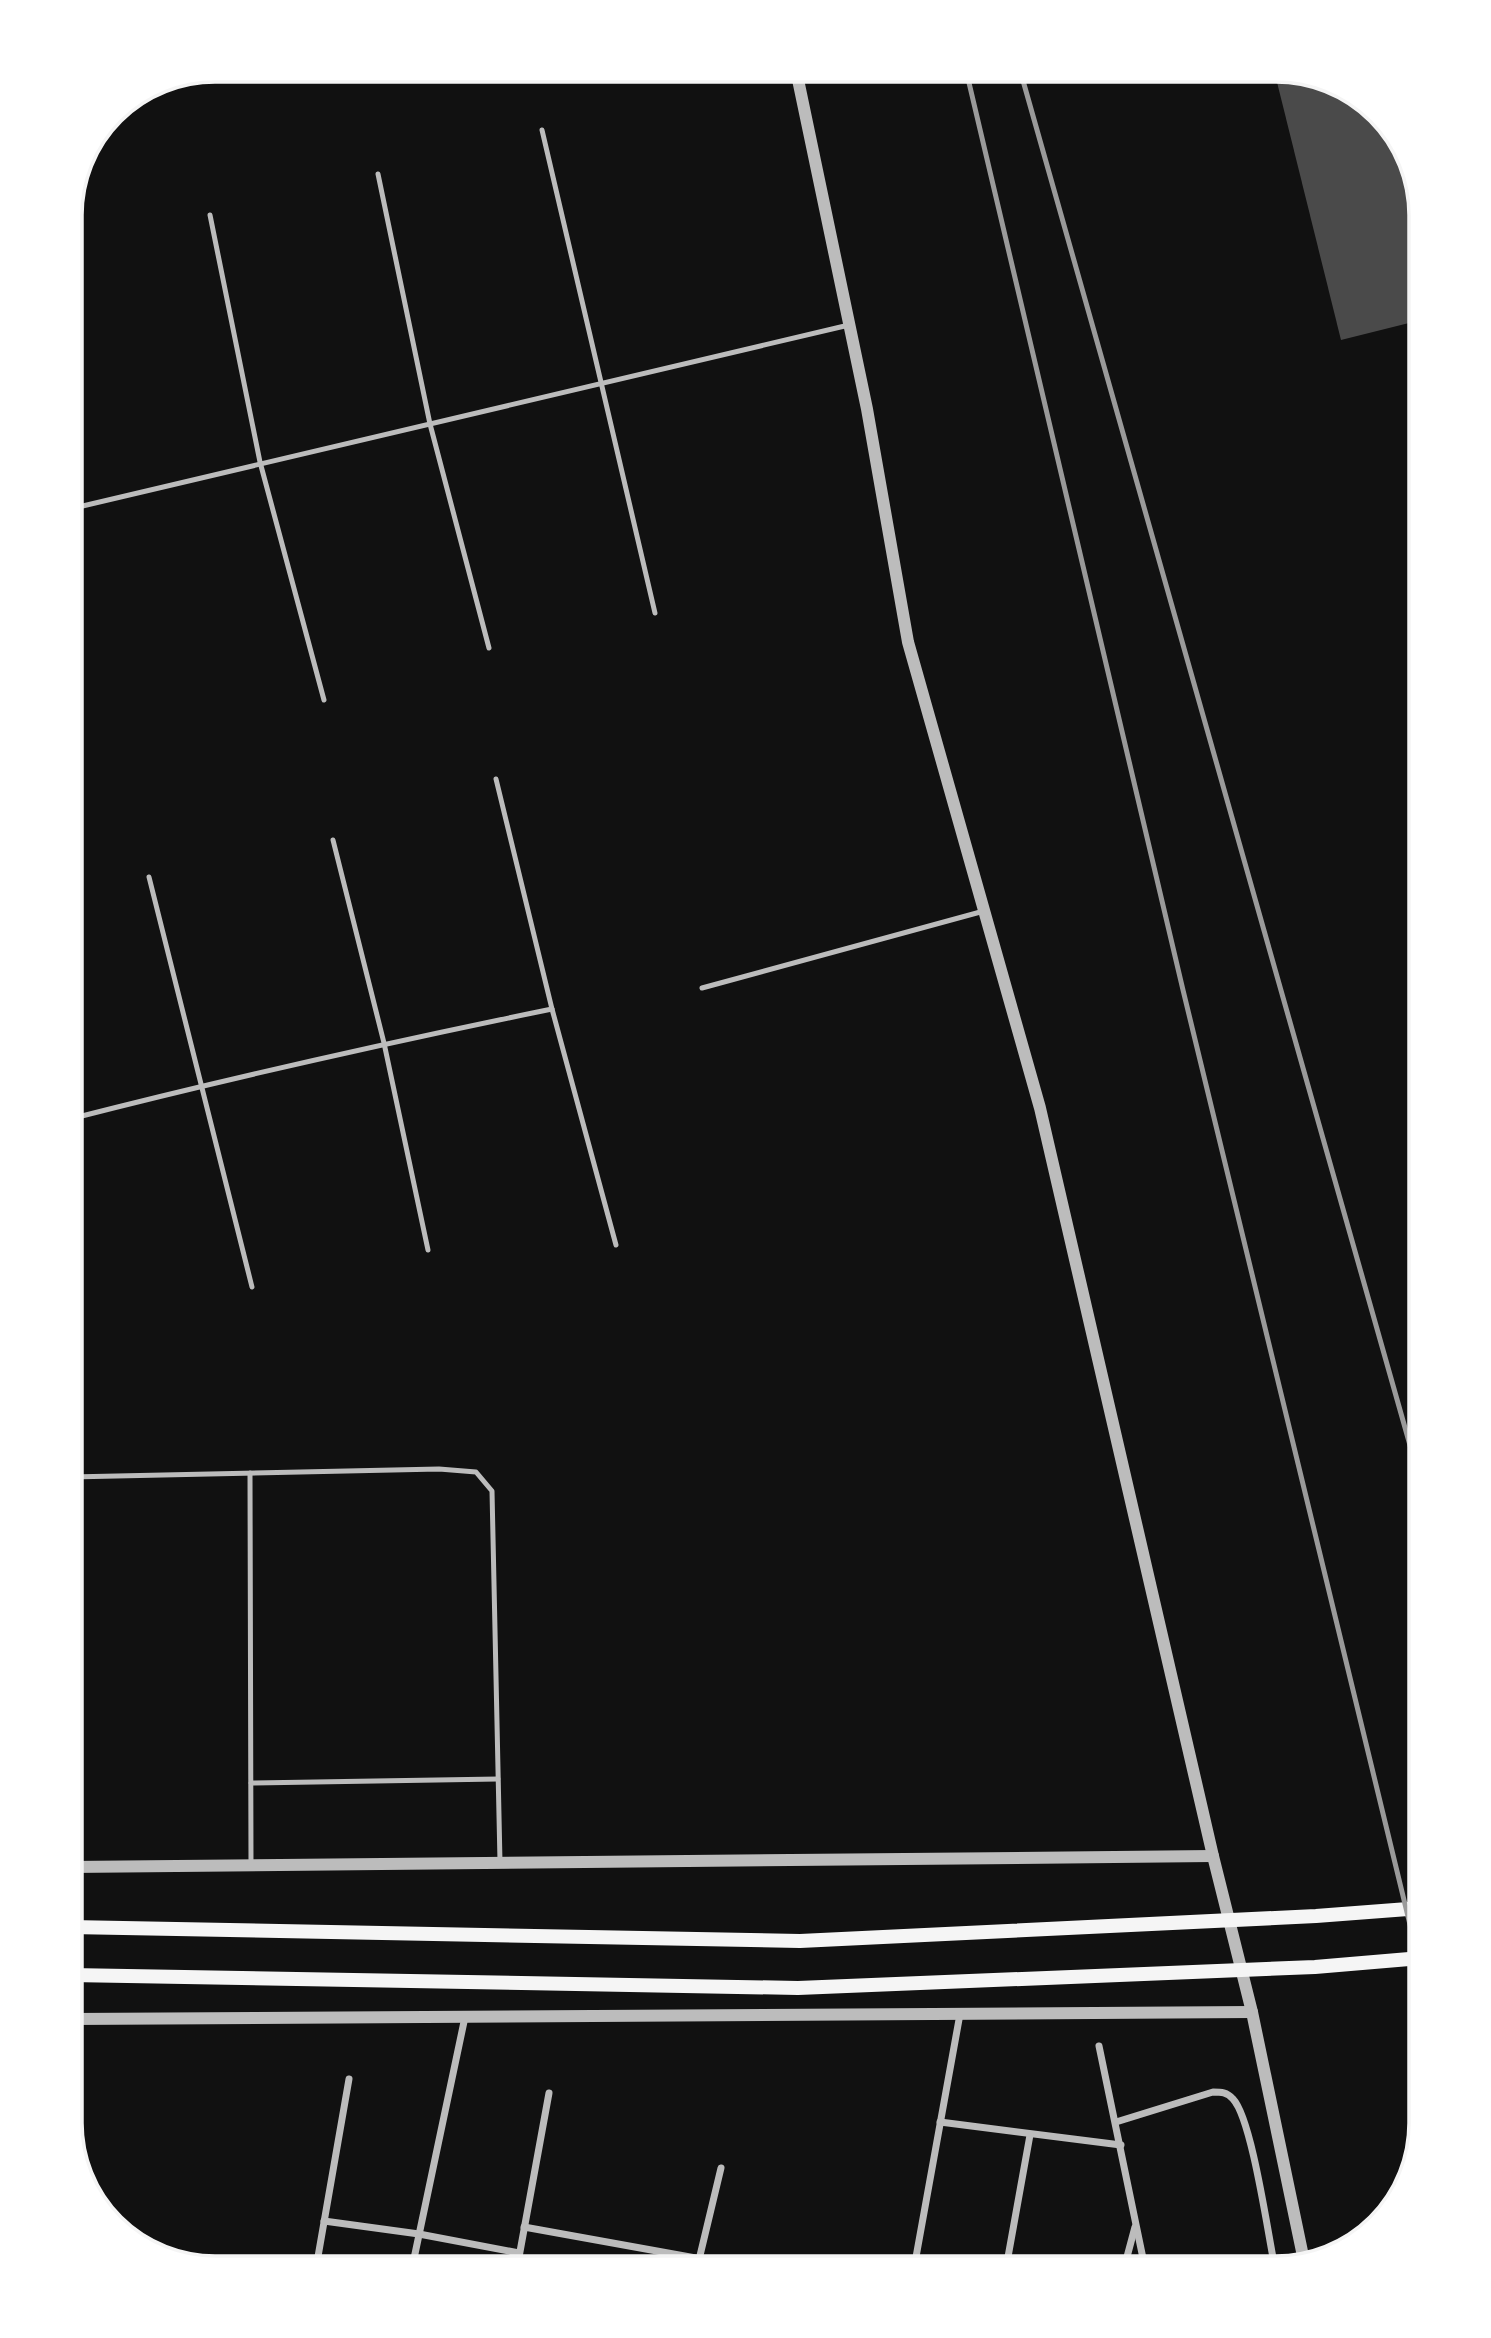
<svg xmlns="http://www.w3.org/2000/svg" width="1491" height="2338" viewBox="0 0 1491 2338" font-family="'Libre Baskerville',serif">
<rect width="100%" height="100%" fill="#111"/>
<polygon fill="#4a4a4a" points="1274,70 1286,70 1357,95 1406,150 1421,215 1421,320 1341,340"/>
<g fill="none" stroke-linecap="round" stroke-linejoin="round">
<g stroke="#bcbcbc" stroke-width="5">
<polyline points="143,92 143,96"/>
<polyline points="542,130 655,613"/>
<polyline points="378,174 430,424 489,648"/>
<polyline points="210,215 260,462 324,700"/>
<polyline points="70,509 849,325"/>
<polyline points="496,779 552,1009 616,1245"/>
<polyline points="333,840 384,1043 428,1250"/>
<polyline points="149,877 252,1287"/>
<polyline points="702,988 984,911"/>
<path d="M70,1119c160,-41 321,-77 482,-110"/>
<polyline points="250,1473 251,1865"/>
<polyline points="70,1477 439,1469 476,1472 492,1491 500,1862"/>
<polyline points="251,1783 498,1779"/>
</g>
<g stroke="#bcbcbc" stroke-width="7">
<polyline points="1099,2046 1145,2268"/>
<polyline points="940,2122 1121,2145"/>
<path d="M1116,2122l97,-30c8,0 14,0 20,7 19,20 35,136 42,169"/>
<polyline points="324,2221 419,2234 519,2253"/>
<polyline points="524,2227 751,2268"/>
<polyline points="316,2268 349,2079"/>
<polyline points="412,2268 465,2017"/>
<polyline points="517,2268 549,2093"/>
<polyline points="697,2268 721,2168"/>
<polyline points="914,2268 960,2014"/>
<polyline points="1006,2268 1030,2135"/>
<polyline points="1124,2268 1135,2227"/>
</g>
<g stroke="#bcbcbc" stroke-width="12">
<polyline points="796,70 867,409 908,642 1040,1108 1213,1856 1252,2012 1304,2261"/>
<polyline points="70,1867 1213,1856"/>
<polyline points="70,2019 1252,2012"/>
</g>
<g stroke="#f5f5f5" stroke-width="14">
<polyline points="70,1927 800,1941 1316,1916 1421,1908"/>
<polyline points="70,1975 798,1988 1315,1967 1421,1958"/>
</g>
<g stroke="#9a9a9a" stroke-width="5">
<polyline points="966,70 1183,990 1421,1970"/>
<polyline points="1020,70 1421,1484"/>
</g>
</g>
<path d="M0 0H1491V2338H0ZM215 82H1276A133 133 0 0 1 1409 215V2123A133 133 0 0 1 1276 2256H215A133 133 0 0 1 82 2123V215A133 133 0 0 1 215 82Z" fill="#fff" fill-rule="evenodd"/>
<path fill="none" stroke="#f5f5f5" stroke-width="3.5" d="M215 82H1276A133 133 0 0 1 1409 215V2123A133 133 0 0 1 1276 2256H215A133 133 0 0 1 82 2123V215A133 133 0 0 1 215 82Z"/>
</svg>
